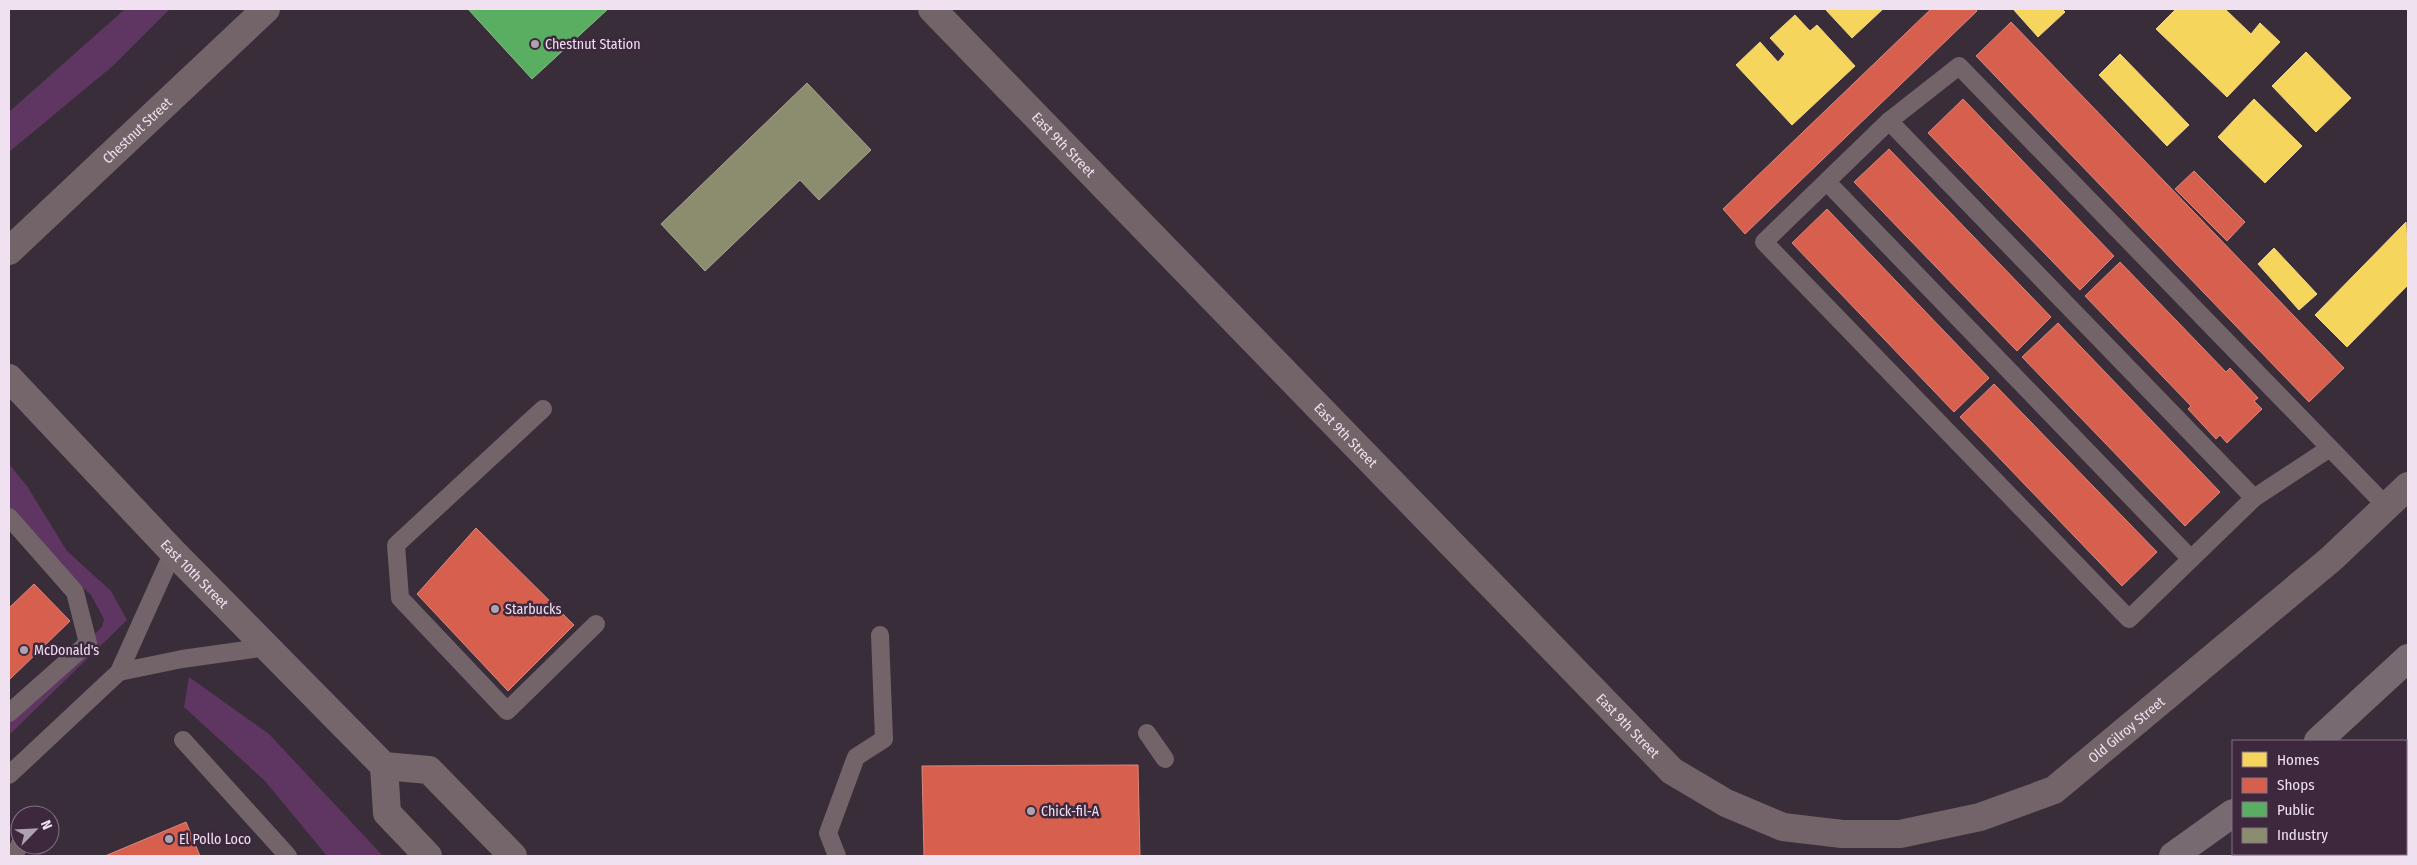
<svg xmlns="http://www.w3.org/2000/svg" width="2417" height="865" viewBox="0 0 2417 865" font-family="'Fira Sans Condensed',sans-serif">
<rect width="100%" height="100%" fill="#392d39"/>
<g fill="#5e3661">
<polygon points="125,9 170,9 114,65 9,152 9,112"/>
<polygon points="9,464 27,486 67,551 111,591 127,620 9,735 9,717 102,627 104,619 91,595 9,518"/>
<polygon points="189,677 269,734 383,856 327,856 265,781 184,707"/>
</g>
<g fill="#f6d55c" stroke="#f4d988">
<polygon points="1825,9 1883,9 1852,38"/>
<polygon points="2013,9 2062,9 2065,12 2038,37"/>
<polygon points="2176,9 2225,9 2251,34 2260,23 2280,42 2227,97 2156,29"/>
<polygon points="1795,15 1810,31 1817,25 1855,66 1792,125 1736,65 1760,42 1778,62 1785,54 1770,38"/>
<polygon points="2306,52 2351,98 2316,132 2272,86"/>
<polygon points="2120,54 2189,125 2167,146 2099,75"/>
<polygon points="2254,99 2302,146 2265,183 2218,137"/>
<polygon points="2406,222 2408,285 2347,347 2315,315"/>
<polygon points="2274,248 2317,294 2299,310 2258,264"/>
</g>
<g fill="#d6604d" stroke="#de877e">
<polygon points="1931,9 1975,9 1977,11 1745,234 1723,209"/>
<polygon points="2011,22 2344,368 2309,402 1976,56"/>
<polygon points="1963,99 2114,256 2080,290 1928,133"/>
<polygon points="1889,149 2051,317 2017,351 1854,182"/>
<polygon points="2194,171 2245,222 2227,241 2175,189"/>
<polygon points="1827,209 1989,378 1954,412 1792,243"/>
<polygon points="2120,262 2226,372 2230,368 2258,398 2254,401 2262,409 2227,443 2220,435 2216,439 2188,409 2191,406 2085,296"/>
<polygon points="2058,323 2220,492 2185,526 2022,357"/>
<polygon points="1994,384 2157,552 2122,586 1960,417"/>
<polygon points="476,528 574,625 508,691 417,594"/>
<polygon points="34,584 70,621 9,680 9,608"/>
<polygon points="1138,765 1140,856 924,856 922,766"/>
<polygon points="186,822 200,856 105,856"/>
</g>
<polygon fill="#5aae61" stroke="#87bd8c" points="468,9 608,9 532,79"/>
<polygon fill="#8c8c6e" stroke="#aaa695" points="807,83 871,150 819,200 800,180 705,271 661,224"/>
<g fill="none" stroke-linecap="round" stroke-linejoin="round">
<g stroke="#726469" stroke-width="18">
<polyline points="1889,121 2254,498"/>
<polyline points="1827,182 2191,559"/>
<polyline points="543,409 396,545 400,598 507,711 596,624"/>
<polyline points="2330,448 2254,498 2129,619 1764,242 1889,121 1959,66 2330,448 2387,507"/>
<polyline points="9,517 75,592 88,643 9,713"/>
<polyline points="119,672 182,659 267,647"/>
<polyline points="1147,733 1165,759"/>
<polyline points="183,740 288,856"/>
<polyline points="9,775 119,672 173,552"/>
<polyline points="14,856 20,844"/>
<polyline points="837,856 828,833 856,757 884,739 880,635"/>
</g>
<g stroke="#726469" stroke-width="28">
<path id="s1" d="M932,9l740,762 54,32 57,24 59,7h58l80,-17 74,-27 277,-231 77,-73"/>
<path id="s2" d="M9,251l257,-242"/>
</g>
<g stroke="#75666c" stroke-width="28">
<path id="s3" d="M9,378l164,174 211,214 45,4 84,86"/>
<polyline points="384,766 387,813 428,856"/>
</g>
<g stroke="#776a71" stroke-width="28">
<polyline points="2318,741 2408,658"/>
<polyline points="2406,795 2408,792"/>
<polyline points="2173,856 2233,813"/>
<polyline points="2348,856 2350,854"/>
</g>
</g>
<g fill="#afa2af" stroke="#3d283e" stroke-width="2">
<circle cx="535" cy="44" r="5"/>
<circle cx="495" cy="609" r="5"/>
<circle cx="24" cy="650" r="5"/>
<circle cx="1031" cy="811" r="5"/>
<circle cx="169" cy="839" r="5"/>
</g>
<g text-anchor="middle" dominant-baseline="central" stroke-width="5" stroke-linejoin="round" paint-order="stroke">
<g font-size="14" fill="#efe1ef" stroke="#3d283e" text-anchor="start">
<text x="545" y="44">Chestnut Station</text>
<text x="505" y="609">Starbucks</text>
<text x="34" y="650">McDonald's</text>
<text x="1041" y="811">Chick-fil-A</text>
<text x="179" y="839">El Pollo Loco</text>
</g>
<g font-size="14" fill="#efe1ef" stroke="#3d283e">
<text stroke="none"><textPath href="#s2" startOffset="176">Chestnut Street</textPath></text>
<text stroke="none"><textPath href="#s1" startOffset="189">East 9th Street</textPath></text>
<text stroke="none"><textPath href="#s1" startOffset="594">East 9th Street</textPath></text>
<text stroke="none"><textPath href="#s3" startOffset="270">East 10th Street</textPath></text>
<text stroke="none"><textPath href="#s1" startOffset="999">East 9th Street</textPath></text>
<text stroke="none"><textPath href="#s1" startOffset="1559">Old Gilroy Street</textPath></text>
</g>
</g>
<rect width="2417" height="865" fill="none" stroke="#efe1ef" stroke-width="20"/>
<rect x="2232" y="740" width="175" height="115" fill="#3d283e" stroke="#847285"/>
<rect x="2242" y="752" width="25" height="15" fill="#f6d55c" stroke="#847285"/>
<text x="2277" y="765" font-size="15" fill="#efe1ef">Homes</text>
<rect x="2242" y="778" width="25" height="15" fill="#d6604d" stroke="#847285"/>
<text x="2277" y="790" font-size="15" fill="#efe1ef">Shops</text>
<rect x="2242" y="802" width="25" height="15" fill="#5aae61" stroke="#847285"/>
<text x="2277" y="815" font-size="15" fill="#efe1ef">Public</text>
<rect x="2242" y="828" width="25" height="15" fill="#8c8c6e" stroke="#847285"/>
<text x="2277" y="840" font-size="15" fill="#efe1ef">Industry</text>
<g transform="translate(35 830) rotate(66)"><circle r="24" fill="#3d283e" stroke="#847285"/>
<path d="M0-4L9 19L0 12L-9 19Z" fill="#afa2af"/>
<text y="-8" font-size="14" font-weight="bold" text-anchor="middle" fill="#efe1ef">N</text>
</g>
</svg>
